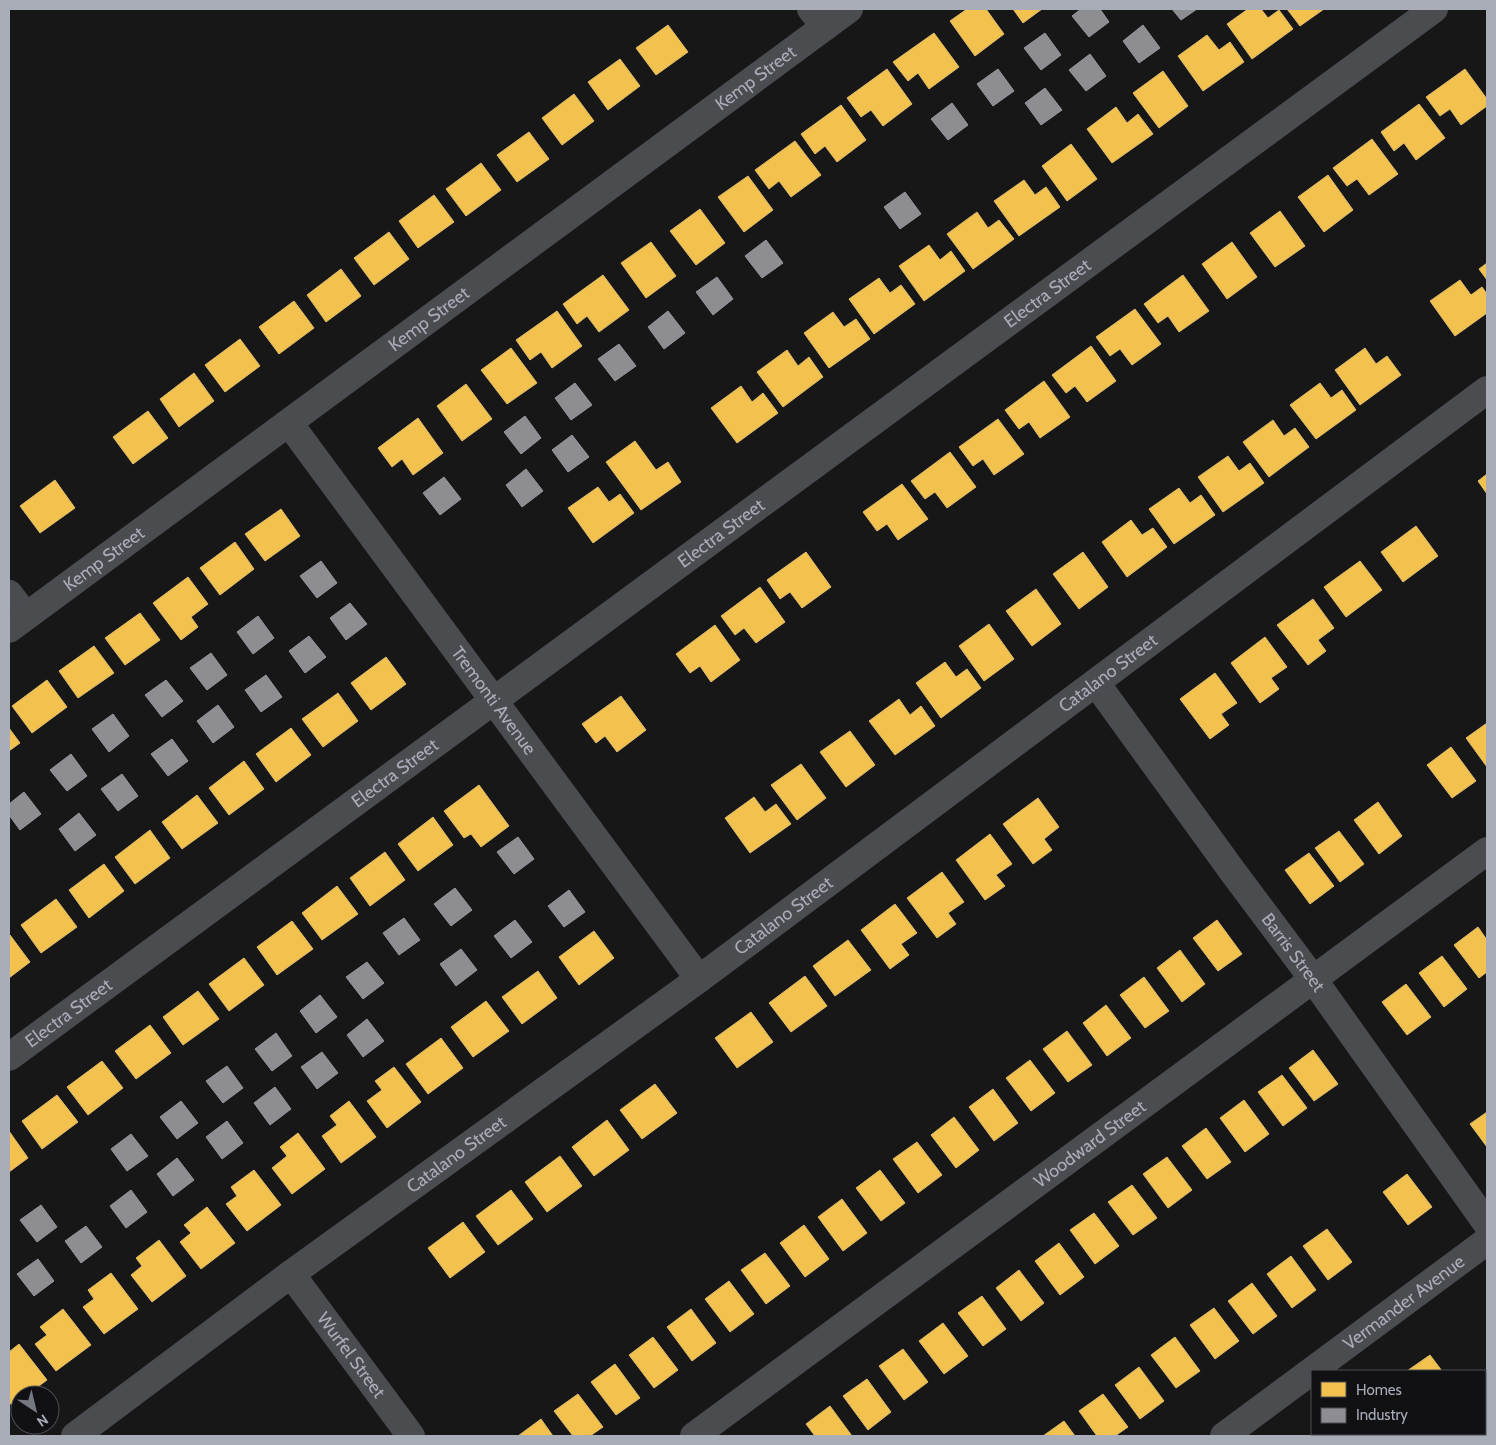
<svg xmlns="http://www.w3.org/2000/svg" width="1496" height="1445" viewBox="0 0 1496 1445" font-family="Cabin,sans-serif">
<rect width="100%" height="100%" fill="#171717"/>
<g fill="#f2c14e" stroke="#dcbb6e">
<polygon points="967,9 986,9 1004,34 975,56 950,21"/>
<polygon points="1013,9 1042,9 1023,23"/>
<polygon points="1248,9 1261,9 1268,18 1279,10 1293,29 1252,59 1227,24"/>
<polygon points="1287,9 1324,9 1300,26"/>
<polygon points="668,25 688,52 656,75 636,48"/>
<polygon points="934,33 959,67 929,89 918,73 908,81 893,62"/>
<polygon points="1207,35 1219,50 1230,42 1244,62 1203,91 1178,56"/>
<polygon points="620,59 640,86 608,110 588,82"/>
<polygon points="887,69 912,104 883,126 871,110 861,117 847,98"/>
<polygon points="1465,69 1487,99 1487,106 1461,125 1450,109 1440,116 1426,97"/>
<polygon points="1163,71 1188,106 1159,128 1133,93"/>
<polygon points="574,94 594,121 562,145 542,118"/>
<polygon points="1419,104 1445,138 1416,160 1404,143 1394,151 1381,132"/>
<polygon points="841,105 866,140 837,162 825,146 815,154 801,134"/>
<polygon points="1116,107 1127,123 1138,114 1153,134 1112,163 1087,129"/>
<polygon points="529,132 549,159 517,182 497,155"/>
<polygon points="1372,139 1398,174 1369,195 1357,179 1347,186 1333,168"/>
<polygon points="795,141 821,175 791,197 779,181 769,189 755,170"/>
<polygon points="1071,144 1097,179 1067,201 1042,166"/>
<polygon points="481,163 501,190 466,216 446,189"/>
<polygon points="1328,175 1353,210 1324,232 1298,197"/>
<polygon points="748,176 773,210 744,232 718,197"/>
<polygon points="1024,180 1035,195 1046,187 1060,207 1019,236 994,201"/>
<polygon points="434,195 454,222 418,248 399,221"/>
<polygon points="700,209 725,243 696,265 670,231"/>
<polygon points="1280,211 1305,246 1275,267 1250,233"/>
<polygon points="977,212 988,228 999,220 1014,239 973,269 947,234"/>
<polygon points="389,232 409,259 374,285 354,258"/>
<polygon points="651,242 676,276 646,298 621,263"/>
<polygon points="1232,242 1257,277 1227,299 1202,264"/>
<polygon points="929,245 940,260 951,251 965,271 924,301 899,266"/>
<polygon points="1487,263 1487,280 1479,269"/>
<polygon points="341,269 361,296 326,322 307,295"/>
<polygon points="603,275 629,310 599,332 587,316 577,324 563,304"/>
<polygon points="1183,275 1209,311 1179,332 1168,316 1158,323 1144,304"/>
<polygon points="879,278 890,293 901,285 915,304 874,334 849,299"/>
<polygon points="1460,280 1471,295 1482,287 1487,294 1487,313 1455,336 1430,301"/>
<polygon points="294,301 314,328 279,354 259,327"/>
<polygon points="1135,309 1161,344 1132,365 1120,349 1110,356 1096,337"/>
<polygon points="557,311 582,346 552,368 541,352 530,360 516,340"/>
<polygon points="833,312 844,327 856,319 870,339 829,368 804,333"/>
<polygon points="240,339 260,366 225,392 205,365"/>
<polygon points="1091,346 1116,381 1087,402 1075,386 1066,393 1052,375"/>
<polygon points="511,348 537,383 507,404 481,370"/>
<polygon points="1365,348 1376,364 1387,356 1401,375 1360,405 1335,370"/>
<polygon points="787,350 798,366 809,357 823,377 783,407 757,372"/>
<polygon points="194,373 214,401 179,427 160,399"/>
<polygon points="1044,381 1070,417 1040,438 1029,422 1019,429 1005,410"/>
<polygon points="1320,383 1331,398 1342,390 1356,410 1316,439 1290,405"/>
<polygon points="466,384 492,419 462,441 437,406"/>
<polygon points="741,386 752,402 763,393 778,413 737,443 711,408"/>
<polygon points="148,411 168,438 133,464 113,437"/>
<polygon points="418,418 443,453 413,475 402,459 392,467 378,448"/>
<polygon points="998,419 1024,454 994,475 983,459 973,466 959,447"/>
<polygon points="1273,420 1284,436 1295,428 1309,447 1269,477 1243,442"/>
<polygon points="635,441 656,470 668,462 681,482 641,510 606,462"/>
<polygon points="950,452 976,487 947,508 935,492 925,499 911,481"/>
<polygon points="1228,456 1239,471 1250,463 1264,483 1223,512 1198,477"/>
<polygon points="1487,474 1487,494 1478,481"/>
<polygon points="55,480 75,508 40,533 20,506"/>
<polygon points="902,484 928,519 898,540 887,524 877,531 863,512"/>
<polygon points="598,487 609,502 620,494 634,513 593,543 568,508"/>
<polygon points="1179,488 1190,503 1201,495 1215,515 1174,544 1149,509"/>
<polygon points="281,509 300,536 265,561 245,534"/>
<polygon points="1131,520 1142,535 1153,528 1167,547 1127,577 1102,542"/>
<polygon points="1416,526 1438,556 1403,582 1381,552"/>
<polygon points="235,542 254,569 220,595 200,568"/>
<polygon points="806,552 831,587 802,608 790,592 780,599 767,580"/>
<polygon points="1083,552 1108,587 1079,609 1053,574"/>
<polygon points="1360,561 1382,590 1346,617 1324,587"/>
<polygon points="188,577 208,604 191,617 198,627 181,640 153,603"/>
<polygon points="760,587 785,622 756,643 744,628 735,635 721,616"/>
<polygon points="1036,589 1061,624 1032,646 1006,611"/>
<polygon points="1313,599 1334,628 1318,640 1326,651 1308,665 1277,625"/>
<polygon points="140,613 160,640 125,665 105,638"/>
<polygon points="989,624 1014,659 984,681 959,646"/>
<polygon points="715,625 740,660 711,682 700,666 690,673 676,654"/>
<polygon points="1265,637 1287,667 1271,678 1279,689 1260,703 1231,663"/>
<polygon points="94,646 114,673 78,698 59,671"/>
<polygon points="386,657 406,684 371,710 351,683"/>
<polygon points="945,662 956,677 967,669 981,688 941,718 916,683"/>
<polygon points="1215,673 1237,703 1221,714 1229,725 1210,739 1180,699"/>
<polygon points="47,680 67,707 32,733 12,706"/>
<polygon points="338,693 358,721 323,747 302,719"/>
<polygon points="621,696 646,730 617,752 605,736 596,743 582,724"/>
<polygon points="899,699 910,715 921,706 935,726 895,755 869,721"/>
<polygon points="1487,723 1487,767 1466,738"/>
<polygon points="9,728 20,743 9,751"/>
<polygon points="291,728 311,755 276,782 256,754"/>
<polygon points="850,731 875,765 846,787 820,752"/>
<polygon points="1451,747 1476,781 1452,798 1427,765"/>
<polygon points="244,761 264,789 229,815 209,788"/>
<polygon points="801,764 826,798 797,820 771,785"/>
<polygon points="479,785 509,826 481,847 471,834 464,838 444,811"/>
<polygon points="197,795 218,823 182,849 162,822"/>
<polygon points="754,797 765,812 776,804 791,824 750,853 725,818"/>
<polygon points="1038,798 1059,827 1044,839 1052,850 1033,864 1003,824"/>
<polygon points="1378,802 1402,836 1379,854 1354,820"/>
<polygon points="433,817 453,845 418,871 398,844"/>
<polygon points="150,830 170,858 135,884 115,857"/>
<polygon points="1339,831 1364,864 1340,882 1315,848"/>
<polygon points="990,834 1012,864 996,875 1005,886 985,900 956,860"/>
<polygon points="385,852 405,880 370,906 350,878"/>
<polygon points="1309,853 1334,886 1310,904 1285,870"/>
<polygon points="104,864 124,891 89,918 69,890"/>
<polygon points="942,872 964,902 948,913 956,924 937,938 907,898"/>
<polygon points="337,886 358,914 322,940 302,913"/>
<polygon points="56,899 77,927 41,953 21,925"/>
<polygon points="895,904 917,933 901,944 909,955 890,969 861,930"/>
<polygon points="1217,920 1242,954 1218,971 1193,938"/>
<polygon points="292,921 313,949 277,975 257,947"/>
<polygon points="1478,927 1487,940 1487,972 1479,978 1454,945"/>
<polygon points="594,931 614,958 579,985 559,957"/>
<polygon points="10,935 30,962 9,978 9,936"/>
<polygon points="848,940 871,970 835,996 813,966"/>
<polygon points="1180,950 1205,984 1182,1002 1157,968"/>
<polygon points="1442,956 1467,989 1444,1007 1419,973"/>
<polygon points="244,958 264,985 229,1011 209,984"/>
<polygon points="538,971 557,998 522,1024 502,997"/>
<polygon points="805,976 827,1006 791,1032 769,1003"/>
<polygon points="1144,977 1169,1011 1145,1028 1120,995"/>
<polygon points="1406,984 1431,1017 1407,1035 1382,1002"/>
<polygon points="198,991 219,1019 183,1045 163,1017"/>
<polygon points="486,1001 509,1031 473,1057 451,1027"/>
<polygon points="1106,1005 1131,1038 1107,1056 1083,1023"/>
<polygon points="751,1012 773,1042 737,1068 715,1038"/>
<polygon points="150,1025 171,1053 136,1079 115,1051"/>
<polygon points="1067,1031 1092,1065 1068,1082 1043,1049"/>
<polygon points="441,1038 463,1068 428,1094 406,1064"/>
<polygon points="1313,1050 1338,1084 1314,1101 1289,1068"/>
<polygon points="1030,1060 1055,1093 1031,1111 1006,1078"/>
<polygon points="102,1061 123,1088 88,1115 67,1087"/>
<polygon points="394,1067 421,1102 387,1128 367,1101 382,1090 375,1081"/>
<polygon points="1282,1075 1307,1108 1283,1126 1258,1092"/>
<polygon points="655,1084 677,1113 642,1139 620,1110"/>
<polygon points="993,1089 1018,1123 994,1141 969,1107"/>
<polygon points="57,1095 78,1122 42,1149 22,1121"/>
<polygon points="1244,1100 1269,1134 1245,1152 1220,1118"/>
<polygon points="349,1101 376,1137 341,1163 322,1136 337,1125 330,1116"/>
<polygon points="1487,1112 1487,1147 1470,1124"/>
<polygon points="954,1117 979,1150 956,1168 931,1135"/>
<polygon points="607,1120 629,1150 594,1176 572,1147"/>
<polygon points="1206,1128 1231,1162 1207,1179 1182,1146"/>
<polygon points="9,1131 28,1158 9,1172"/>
<polygon points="298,1133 325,1169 292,1194 272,1168 287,1156 280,1147"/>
<polygon points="917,1142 942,1175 918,1193 893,1159"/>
<polygon points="560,1156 582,1186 547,1212 525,1182"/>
<polygon points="1167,1157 1192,1190 1168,1208 1143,1174"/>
<polygon points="254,1170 281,1205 247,1231 226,1204 237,1196 231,1187"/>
<polygon points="880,1170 905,1203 881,1221 856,1188"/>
<polygon points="1407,1174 1432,1207 1408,1225 1383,1192"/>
<polygon points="1132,1185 1157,1218 1133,1235 1108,1202"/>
<polygon points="511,1190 533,1219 498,1245 476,1216"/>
<polygon points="842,1199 867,1233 843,1251 818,1217"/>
<polygon points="207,1207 235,1243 201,1269 180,1242 191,1233 184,1225"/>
<polygon points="1094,1213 1119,1246 1095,1264 1070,1230"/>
<polygon points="463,1222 485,1252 450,1278 428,1248"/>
<polygon points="804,1225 829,1259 805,1277 780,1243"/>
<polygon points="1327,1229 1352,1262 1328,1280 1303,1246"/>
<polygon points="159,1240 186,1276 152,1302 131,1275 142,1266 136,1258"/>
<polygon points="1059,1243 1084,1277 1060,1295 1035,1261"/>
<polygon points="765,1253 790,1286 766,1304 741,1270"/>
<polygon points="1291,1256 1316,1290 1292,1308 1267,1274"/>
<polygon points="1019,1270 1044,1303 1021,1321 996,1288"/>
<polygon points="111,1273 138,1309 104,1334 83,1307 94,1299 88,1290"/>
<polygon points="729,1281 754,1314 730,1332 705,1299"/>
<polygon points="1252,1283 1277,1316 1253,1334 1228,1301"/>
<polygon points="982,1296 1006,1329 983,1346 958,1313"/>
<polygon points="1214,1308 1239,1341 1215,1359 1190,1325"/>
<polygon points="63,1309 91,1345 56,1371 35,1344 47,1335 40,1327"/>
<polygon points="691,1309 716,1343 692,1361 667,1327"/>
<polygon points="943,1323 968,1356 944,1374 919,1341"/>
<polygon points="653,1337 678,1370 654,1388 629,1355"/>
<polygon points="1175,1337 1200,1371 1176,1388 1151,1355"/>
<polygon points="19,1344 47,1380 27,1395 20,1395 20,1400 12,1406 9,1401 9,1352"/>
<polygon points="903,1349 928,1382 904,1400 879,1366"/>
<polygon points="1430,1355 1442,1371 1407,1371"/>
<polygon points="615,1364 640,1398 616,1415 591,1382"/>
<polygon points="1139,1367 1164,1401 1140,1419 1115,1385"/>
<polygon points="867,1379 891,1412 868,1430 843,1396"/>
<polygon points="578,1394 603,1427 590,1436 573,1436 554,1411"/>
<polygon points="1103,1394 1128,1427 1115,1436 1097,1436 1079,1411"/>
<polygon points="830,1406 852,1436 815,1436 806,1424"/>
<polygon points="541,1419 553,1436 518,1436"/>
<polygon points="1064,1421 1075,1436 1043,1436"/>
<polygon points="1336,1434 1373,1434 1375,1436 1338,1436"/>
</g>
<g fill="#8d8d92" stroke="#95979d">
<polygon points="1081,9 1100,9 1109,22 1089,37 1072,16"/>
<polygon points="1172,9 1197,9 1181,20"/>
<polygon points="1143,25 1160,48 1139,63 1123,41"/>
<polygon points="1045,33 1061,55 1041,70 1024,48"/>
<polygon points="1090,54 1106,76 1086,91 1069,70"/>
<polygon points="998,69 1014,91 993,106 977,84"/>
<polygon points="1045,88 1062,110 1041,125 1025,103"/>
<polygon points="952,103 968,125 948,140 931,119"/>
<polygon points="905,192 921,214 900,229 884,207"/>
<polygon points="766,240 783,263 762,278 745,256"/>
<polygon points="717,277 733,299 713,315 696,292"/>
<polygon points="668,311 685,333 664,349 648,327"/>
<polygon points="619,344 636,366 615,381 598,359"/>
<polygon points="575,383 592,405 571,420 555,398"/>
<polygon points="525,416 541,438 521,454 504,432"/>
<polygon points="572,435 589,457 568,472 552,450"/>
<polygon points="526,469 543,491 522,507 506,485"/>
<polygon points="444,477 461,499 440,515 423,493"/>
<polygon points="321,561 337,583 317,598 300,576"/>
<polygon points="350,603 367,624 346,640 330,618"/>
<polygon points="258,616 274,638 253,654 237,632"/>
<polygon points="309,636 326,657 305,673 289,651"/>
<polygon points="211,653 227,675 207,690 190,668"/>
<polygon points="266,675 282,697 261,712 245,690"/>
<polygon points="166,680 183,701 162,717 145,695"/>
<polygon points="218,705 234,727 213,743 197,721"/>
<polygon points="113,714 129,736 109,752 92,729"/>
<polygon points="172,739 188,761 168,776 151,754"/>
<polygon points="71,754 87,776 67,791 50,770"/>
<polygon points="122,774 138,796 118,811 101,789"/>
<polygon points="24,792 41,814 20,830 9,815 9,804"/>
<polygon points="79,813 96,835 75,851 59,829"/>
<polygon points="518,837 534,859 514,874 497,852"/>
<polygon points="455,888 472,910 451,926 434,904"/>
<polygon points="569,890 585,912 564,927 548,906"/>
<polygon points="404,918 420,940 399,955 383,933"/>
<polygon points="515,920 532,942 511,958 494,936"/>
<polygon points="461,949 477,970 456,986 440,964"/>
<polygon points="367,962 384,983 363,999 346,977"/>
<polygon points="320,995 337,1017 316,1033 300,1011"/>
<polygon points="367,1019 384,1041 363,1057 347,1035"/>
<polygon points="276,1033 292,1056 272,1071 255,1049"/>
<polygon points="322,1052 338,1073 317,1089 301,1067"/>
<polygon points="227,1066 243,1088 223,1103 206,1081"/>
<polygon points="275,1087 291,1109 270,1125 254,1103"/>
<polygon points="181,1101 198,1123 177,1139 160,1117"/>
<polygon points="227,1121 243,1143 222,1159 206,1137"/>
<polygon points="131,1134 148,1156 127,1171 111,1149"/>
<polygon points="177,1158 194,1180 173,1196 157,1174"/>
<polygon points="131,1190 147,1212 126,1228 110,1206"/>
<polygon points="41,1205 57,1227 37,1242 20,1220"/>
<polygon points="86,1226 102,1247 81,1263 65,1241"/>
<polygon points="38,1259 54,1281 34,1296 17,1274"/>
<polygon points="1439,1434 1474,1434 1475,1435 1441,1436"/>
</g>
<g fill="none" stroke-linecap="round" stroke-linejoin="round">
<g stroke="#4b4c50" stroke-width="28">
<polyline points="811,9 825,27"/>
<path id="s1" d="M289,423l410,556"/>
<polyline points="9,594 26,616"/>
<path id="s2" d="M9,629l840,-620"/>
<path id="s3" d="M1096,683l137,189 80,107 174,245"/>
<path id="s4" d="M9,1057l1425,-1048"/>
<path id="s5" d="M291,1274l120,162"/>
<path id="s6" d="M75,1436l216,-162 408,-295 788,-589"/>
<path id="s7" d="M694,1436l793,-585"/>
<path id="s8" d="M1224,1436l263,-195"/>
</g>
</g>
<g text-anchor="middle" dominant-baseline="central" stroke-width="5" stroke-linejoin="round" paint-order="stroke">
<g font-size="18" fill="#a8adb8" stroke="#111113">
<text stroke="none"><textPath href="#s2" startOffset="928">Kemp Street</textPath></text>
<text stroke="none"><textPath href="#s4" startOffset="1289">Electra Street</textPath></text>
<text stroke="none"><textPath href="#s2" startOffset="522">Kemp Street</textPath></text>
<text stroke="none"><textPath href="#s4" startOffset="884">Electra Street</textPath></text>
<text stroke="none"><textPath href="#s2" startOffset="118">Kemp Street</textPath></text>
<text stroke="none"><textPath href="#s6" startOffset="1284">Catalano Street</textPath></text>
<text stroke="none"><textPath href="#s1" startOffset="345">Tremonti Avenue</textPath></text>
<text stroke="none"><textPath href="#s4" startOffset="479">Electra Street</textPath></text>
<text stroke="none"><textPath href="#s6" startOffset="879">Catalano Street</textPath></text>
<text stroke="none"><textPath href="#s3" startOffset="334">Barris Street</textPath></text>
<text stroke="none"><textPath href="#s4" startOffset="74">Electra Street</textPath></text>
<text stroke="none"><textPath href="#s7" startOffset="492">Woodward Street</textPath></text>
<text stroke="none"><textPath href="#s6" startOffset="474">Catalano Street</textPath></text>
<text stroke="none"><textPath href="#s8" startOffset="224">Vermander Avenue</textPath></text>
<text stroke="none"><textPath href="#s5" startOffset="101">Wurfel Street</textPath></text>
</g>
</g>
<rect width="1496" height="1445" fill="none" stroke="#a8adb8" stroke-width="20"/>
<rect x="1311" y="1370" width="175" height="65" fill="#111113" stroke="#4d4f55"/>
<rect x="1321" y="1382" width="25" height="15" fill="#f2c14e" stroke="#4d4f55"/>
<text x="1356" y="1395" font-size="15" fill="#a8adb8">Homes</text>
<rect x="1321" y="1408" width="25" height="15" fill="#8d8d92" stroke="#4d4f55"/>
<text x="1356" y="1420" font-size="15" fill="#a8adb8">Industry</text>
<g transform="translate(35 1410) rotate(145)"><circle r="24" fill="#111113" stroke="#4d4f55"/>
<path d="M0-4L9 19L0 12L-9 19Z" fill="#757880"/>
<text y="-8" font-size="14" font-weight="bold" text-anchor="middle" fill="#a8adb8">N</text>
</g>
</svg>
